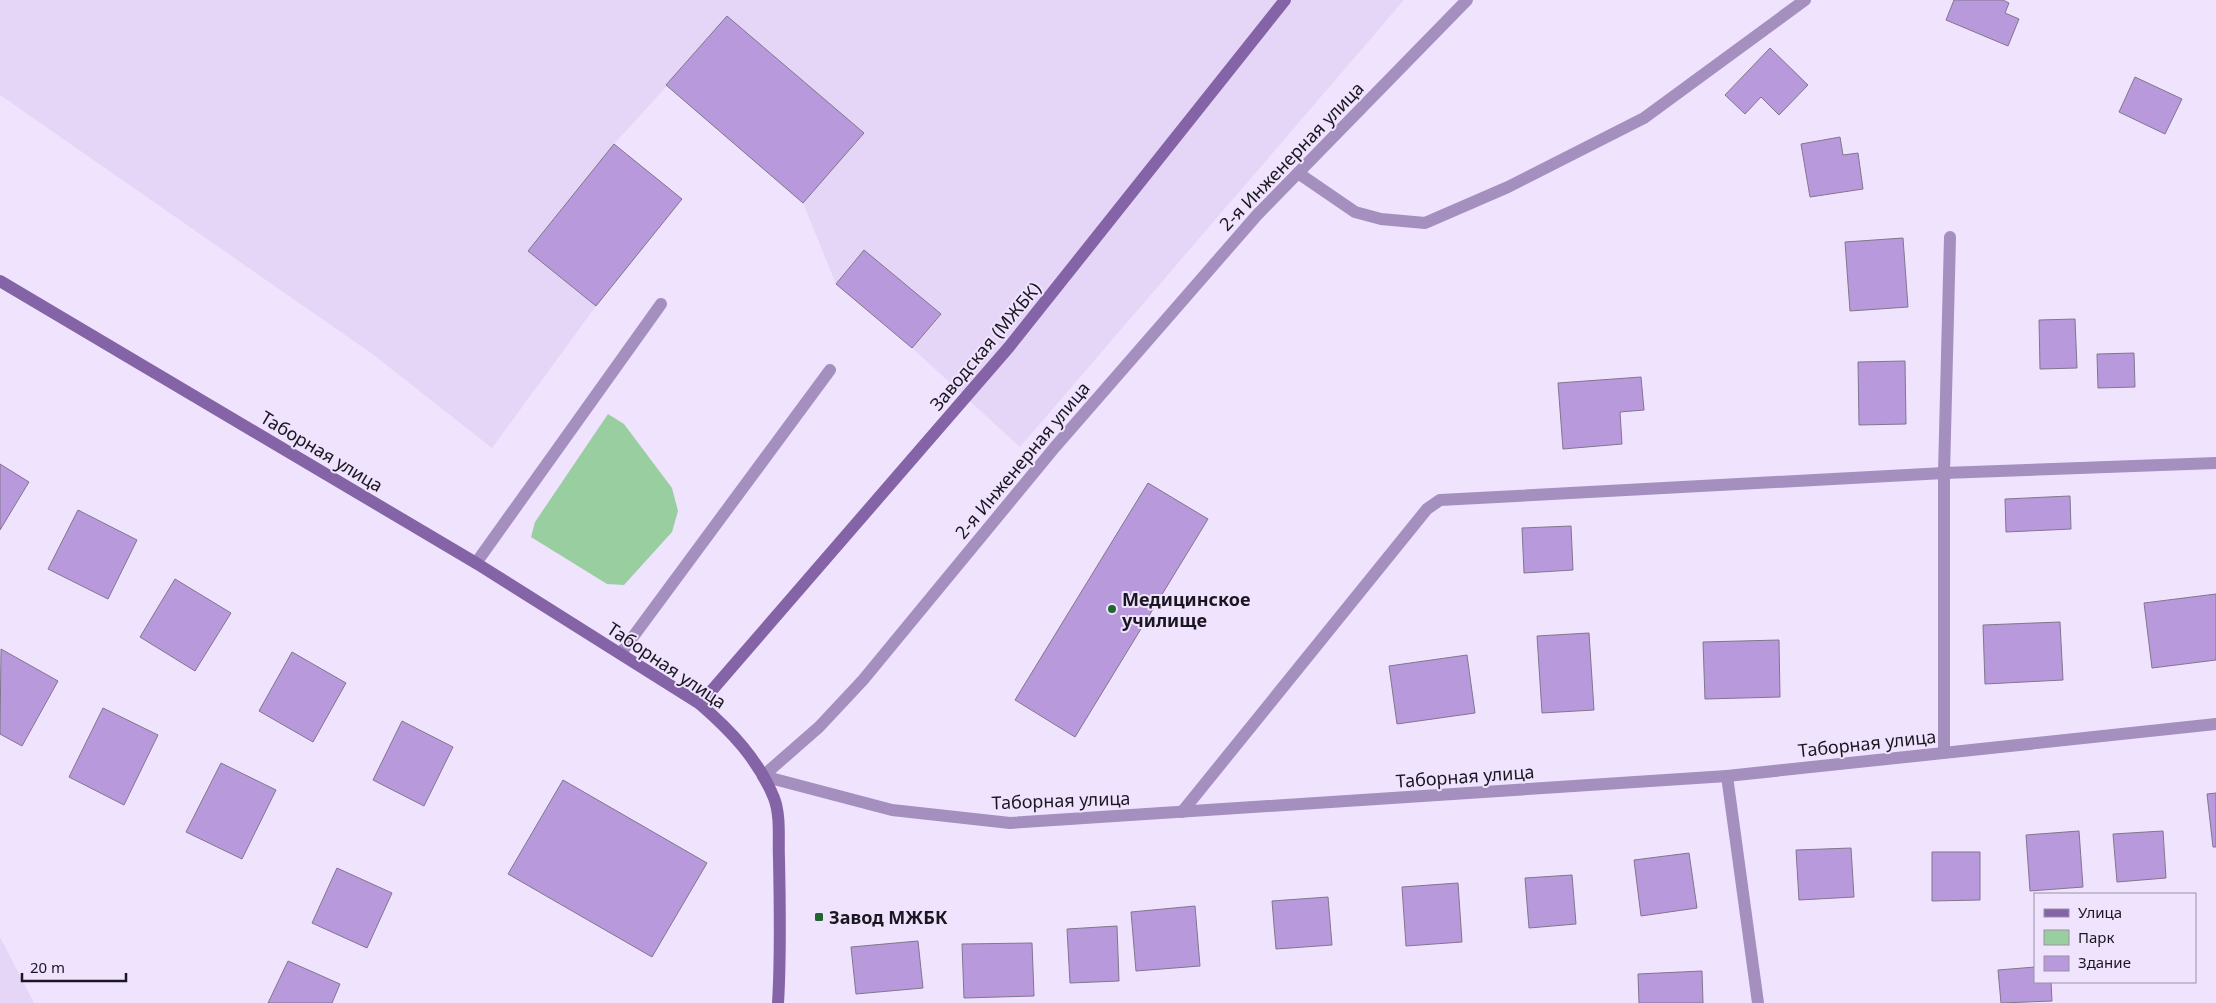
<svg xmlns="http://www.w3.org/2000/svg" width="2216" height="1003" viewBox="0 0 2216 1003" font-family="'Noto Sans',sans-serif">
<rect width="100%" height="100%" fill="#efe3fe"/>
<g fill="#e5d6f8">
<polygon points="0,0 1404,0 1020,447 912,348 836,284 803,203 667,86 614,144 682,199 596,306 492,448 371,353 0,95"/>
<polygon points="0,937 34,1003 0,1003"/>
</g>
<polygon fill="#99cfa0" points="608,414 624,424 672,488 678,511 672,532 624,585 607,584 531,537 535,522"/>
<g fill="#b899db" stroke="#81768e">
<polygon points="1954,0 2003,0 2009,3 2005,13 2019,19 2008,46 1946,20"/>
<polygon points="727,16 864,133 803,203 666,85"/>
<polygon points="1770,48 1808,85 1779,115 1761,97 1745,114 1725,95"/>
<polygon points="2135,77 2182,99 2165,134 2119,112"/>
<polygon points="1840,137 1843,155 1858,153 1863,189 1810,197 1801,144"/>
<polygon points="614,144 682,199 596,306 528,251"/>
<polygon points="1903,238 1908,307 1850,311 1845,242"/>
<polygon points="864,250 941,314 912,348 836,284"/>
<polygon points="2075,319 2077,368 2040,369 2039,320"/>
<polygon points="2134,353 2135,387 2098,388 2097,354"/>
<polygon points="1905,361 1906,424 1859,425 1858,362"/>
<polygon points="1641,377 1644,410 1620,412 1622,444 1563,449 1558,383"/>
<polygon points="0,464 29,482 0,530"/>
<polygon points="1148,483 1208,519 1075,737 1015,700"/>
<polygon points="2070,496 2071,529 2006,532 2005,499"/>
<polygon points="78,510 137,540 108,599 48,569"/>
<polygon points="1571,526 1573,570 1524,573 1522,528"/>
<polygon points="175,579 231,613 195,671 140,637"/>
<polygon points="2216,594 2216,660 2152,668 2144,603"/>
<polygon points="2060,622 2063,680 1985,684 1983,625"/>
<polygon points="1589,633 1594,710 1542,713 1537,636"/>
<polygon points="1779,640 1780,697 1705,699 1703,642"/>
<polygon points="1,649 58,681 22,746 0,734"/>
<polygon points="292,652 346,683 313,742 259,711"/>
<polygon points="1467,655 1475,713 1397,724 1389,666"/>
<polygon points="103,708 158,735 124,805 69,777"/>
<polygon points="402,721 453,747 424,806 373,780"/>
<polygon points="221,763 276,790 242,859 186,832"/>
<polygon points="563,780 707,863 652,957 508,874"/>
<polygon points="2216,793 2216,847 2213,847 2207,794"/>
<polygon points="2079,831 2083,887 2030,891 2026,835"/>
<polygon points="2163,831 2166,878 2117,882 2113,834"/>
<polygon points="1851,848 1854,897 1799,900 1796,850"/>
<polygon points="1932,852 1980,852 1980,900 1932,901"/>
<polygon points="1689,853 1697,908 1641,916 1634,860"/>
<polygon points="337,868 392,893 367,948 312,923"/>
<polygon points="1572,875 1576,924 1529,928 1525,878"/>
<polygon points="1458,883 1462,942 1406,946 1402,887"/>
<polygon points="1328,897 1332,945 1276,949 1272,901"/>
<polygon points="1195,906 1200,966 1136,971 1131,912"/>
<polygon points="1117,926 1119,981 1070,983 1067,929"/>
<polygon points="918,941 923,988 856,994 851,947"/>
<polygon points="1032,943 1034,996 964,998 962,944"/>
<polygon points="288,961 340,984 332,1003 268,1003"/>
<polygon points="2035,967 2035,982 2051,982 2052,1001 2001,1003 1998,970"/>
<polygon points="1702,971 1703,1003 1639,1003 1638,974"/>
</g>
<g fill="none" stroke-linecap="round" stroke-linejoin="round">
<g stroke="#a58fbe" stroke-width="12">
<polyline points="1298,173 1355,212 1381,219 1425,223 1508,187 1644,118 1805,0"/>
<polyline points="476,563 661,304"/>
<polyline points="621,653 830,370"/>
</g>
<g stroke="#a58fbe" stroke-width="12">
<polyline points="1944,752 1944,473 1950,237"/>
<polyline points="763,776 892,810 1010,823 1727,776 2216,724"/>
<polyline points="763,776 819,727 863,680 1055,447 1257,215 1467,0"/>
<polyline points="1727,776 1758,1003"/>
<polyline points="1182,812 1427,509 1440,500 1944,473 2216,463"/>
</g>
<g stroke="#8463a7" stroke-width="12">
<path d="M0,281l476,282 224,141c31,27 58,55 74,94 7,18 4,42 5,61 1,48 2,96 -1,144"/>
<polyline points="700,704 1009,347 1285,0"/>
</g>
</g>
<g fill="#216632" stroke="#efe3fe" stroke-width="2">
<circle cx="1112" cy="609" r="5"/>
<rect x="814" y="912" width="10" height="10" rx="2.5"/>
</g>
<g text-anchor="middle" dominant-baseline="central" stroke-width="4" stroke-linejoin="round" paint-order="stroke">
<g font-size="18" fill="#1b1720" stroke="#efe3fe">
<text transform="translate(1291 156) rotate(-46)">2-я Инженерная улица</text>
<text transform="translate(985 346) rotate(-50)">Заводская (МЖБК)</text>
<text transform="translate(322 451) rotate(31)">Таборная улица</text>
<text transform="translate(1022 460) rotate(-50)">2-я Инженерная улица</text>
<text transform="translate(667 665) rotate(34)">Таборная улица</text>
<text transform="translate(1867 743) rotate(-6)">Таборная улица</text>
<text transform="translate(1465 776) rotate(-4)">Таборная улица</text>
<text transform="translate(1061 800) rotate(-2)">Таборная улица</text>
</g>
<g font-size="18" font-weight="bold" fill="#1b1720" stroke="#efe3fe" text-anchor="start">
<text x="1122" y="599">Медицинское<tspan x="1122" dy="21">училище</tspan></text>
<text x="829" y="917">Завод МЖБК</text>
</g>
</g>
<rect x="2034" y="893" width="162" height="90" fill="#efe3fe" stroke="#9a91a5"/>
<rect x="2044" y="909" width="25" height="8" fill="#8463a7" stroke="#9a91a5"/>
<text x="2078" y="918" font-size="15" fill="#1b1720">Улица</text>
<rect x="2044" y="930" width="25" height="15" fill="#99cfa0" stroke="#9a91a5"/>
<text x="2078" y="943" font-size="15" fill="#1b1720">Парк</text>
<rect x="2044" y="956" width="25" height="15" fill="#b899db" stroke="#9a91a5"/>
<text x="2078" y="968" font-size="15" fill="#1b1720">Здание</text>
<path d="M22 973v8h104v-8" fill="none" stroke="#1b1720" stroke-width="2.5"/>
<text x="30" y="973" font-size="15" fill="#1b1720" stroke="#efe3fe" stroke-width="4" paint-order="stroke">20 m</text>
</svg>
